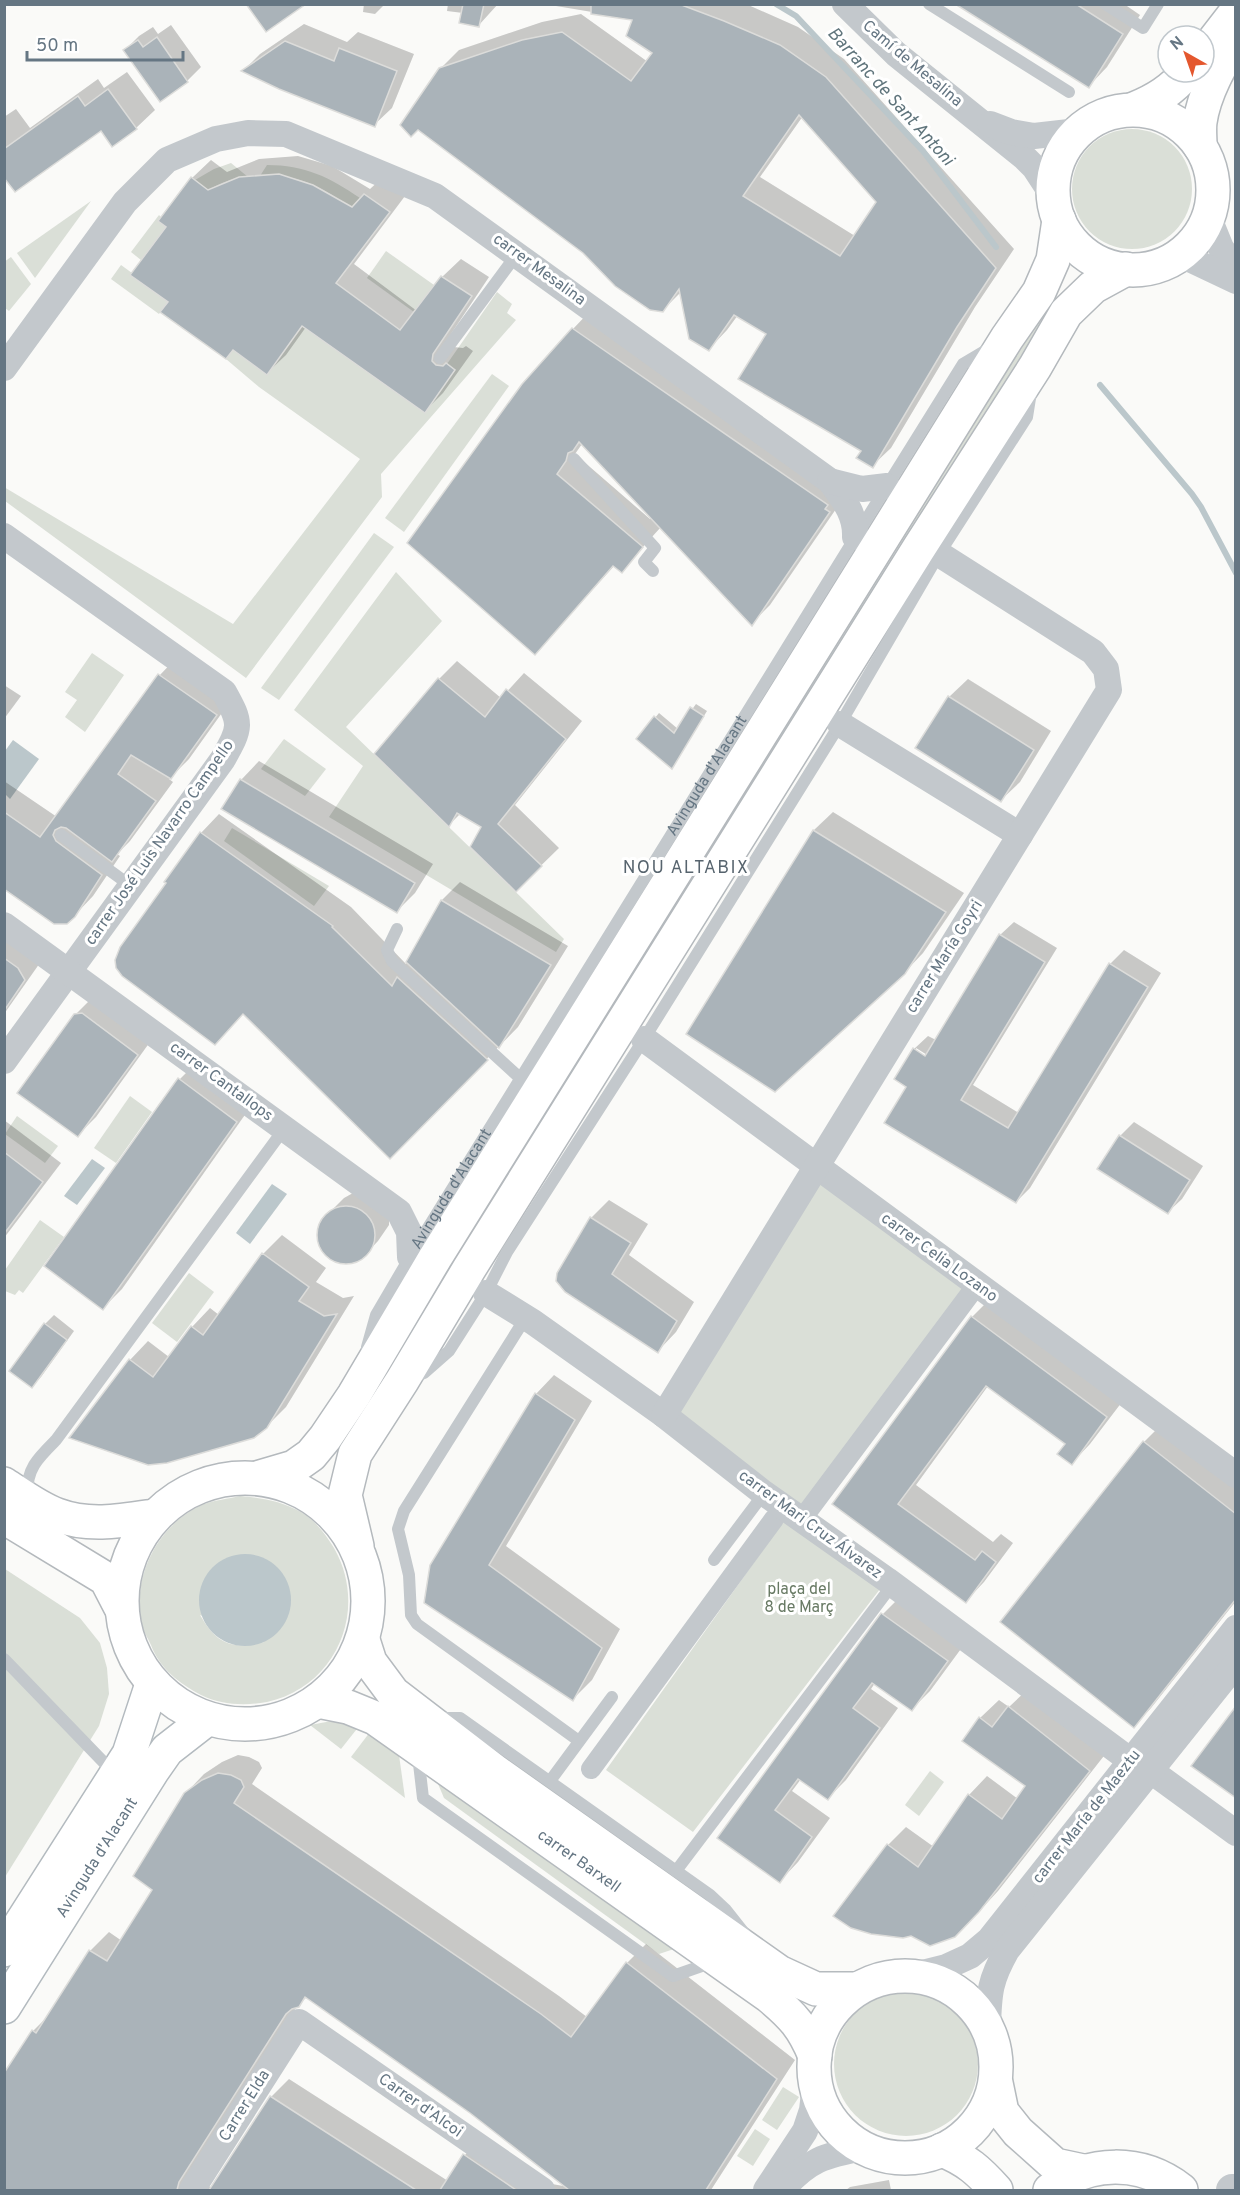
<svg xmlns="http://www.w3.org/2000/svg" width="1240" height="2195" viewBox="0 0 1240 2195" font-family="Overpass,sans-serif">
<rect width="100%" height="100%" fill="#fafaf8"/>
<g fill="#dadfd7" fill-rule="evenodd">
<circle cx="1132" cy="189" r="60"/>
<path d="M231,163l17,14c-14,0 -27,6 -40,13l-13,-10 19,-11z"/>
<path d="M267,165c38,0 62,12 93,33l-9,10c-28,-21 -55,-35 -91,-32z"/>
<polygon points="91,201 35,278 17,253"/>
<polygon points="159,215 161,217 158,221 166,227 141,260 131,252"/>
<polygon points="386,251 434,285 414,312 367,278"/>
<polygon points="11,257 31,284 9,311 5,308 4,262"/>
<polygon points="121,265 132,273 131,275 168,302 159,314 111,279"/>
<polygon points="497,292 512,304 507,313 516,320 381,474 382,497 246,678 5,501 4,487 233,624 360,459 259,387 226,359 233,350 267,375 302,326 425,413 455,370 447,364"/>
<polygon points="1041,301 1053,309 349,1445 337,1438"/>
<polygon points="492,374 509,386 404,532 385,518"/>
<polygon points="374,533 394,547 279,700 261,688"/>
<polygon points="396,572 442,621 346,727 564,939 556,952 329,817 363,766 294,710"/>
<polygon points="92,653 124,675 85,732 65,717 77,700 65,692"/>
<polygon points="284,739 326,769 305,796 261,769"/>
<polygon points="232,828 329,886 314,906 224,841"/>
<polygon points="130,1096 152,1112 116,1163 94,1148"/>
<polygon points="17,1116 58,1146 45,1163 5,1134"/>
<polygon points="816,1167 976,1286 802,1519 887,1580 693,1832 606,1770 790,1512 664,1415"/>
<polygon points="40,1220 64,1237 23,1293 19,1290 15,1295 5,1291 5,1270"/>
<polygon points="189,1273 214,1292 177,1342 152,1323"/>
<path d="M240,1496c22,2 41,5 61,16 14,8 25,23 33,36 35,61 3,139 -67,154 -22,4 -46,3 -66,-7 -22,-12 -41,-26 -50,-50 -3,-7 -8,-14 -9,-21 -11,-48 17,-101 62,-120 11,-4 24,-5 36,-8zM200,1615l64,27c-33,8 -47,2 -64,-27z"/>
<polygon points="5,1569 80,1618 100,1643 107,1668 109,1694 99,1726 5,1877"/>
<polygon points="337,1720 360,1725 341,1749 310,1725"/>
<polygon points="370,1732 399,1755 405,1798 351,1757"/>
<polygon points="930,1771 944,1782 919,1816 905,1805"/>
<polygon points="433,1772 680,1947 659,1954 444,1798"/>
<circle cx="906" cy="2064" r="72"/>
<polygon points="783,2087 799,2097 777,2130 762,2120"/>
<polygon points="755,2129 770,2139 753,2166 737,2156"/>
</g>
<g fill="#bbc7cb">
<polygon points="13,740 39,759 10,799 5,794 5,751"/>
<polygon points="92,1159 105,1168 77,1205 64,1196"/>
<polygon points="272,1184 287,1194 250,1244 236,1233"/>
<circle cx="245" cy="1600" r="46"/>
</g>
<g fill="#0003" fill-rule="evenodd">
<polygon points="364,4 385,4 375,14 363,12"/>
<polygon points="448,4 498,4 479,25 463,13 447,11"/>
<path d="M544,4h202l52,23 46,32 170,190 -39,58 -84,141 -19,18 -9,-16 -95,-117 -30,-18 -11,15 -18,19 -28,-57 -18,18 -223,-241 19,-19 83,-28 39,-8 67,48 6,-9 -20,-34zM803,116l75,85 -23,35 -95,-59z"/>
<polygon points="958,4 1124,4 1140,15 1107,67 1089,86"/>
<polygon points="304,24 347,42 358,32 414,54 392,108 374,125 243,71 260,54"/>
<polygon points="171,25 201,67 187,81 125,50 139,36 153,27 158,34"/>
<polygon points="127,72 155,110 136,128 101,128 4,174 4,117 16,109 30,128 98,79 104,88"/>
<polygon points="298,156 332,166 370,189 383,177 408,192 354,264 417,311 442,277 461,259 489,277 451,334 454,347 463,348 466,346 473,351 443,393 424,412 306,327 286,355 267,373 170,302 168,227 192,178 211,160 227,172 259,159"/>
<path d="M591,310l256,183 -77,112 -18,18 -91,-96 -40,44 -6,-6 -80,88 38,-324zM582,444l70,74 -2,1 -75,-65z"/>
<polygon points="178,656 234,696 189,759 169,779 173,782 130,841 117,854 120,856 93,896 74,916 4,887 4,781 57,817 160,675"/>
<polygon points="457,661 501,698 524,673 582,721 515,805 559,848 516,890 483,826 461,813 449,825 376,754 439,679"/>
<polygon points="968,679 1051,731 1020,782 1001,800 949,697"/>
<polygon points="4,685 21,696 4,719"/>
<polygon points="696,704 707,711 672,767 638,739 659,713 678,729"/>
<polygon points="259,761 433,864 415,893 397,911 241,780"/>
<polygon points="833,812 964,893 923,953 904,973 688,1034 814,830"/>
<polygon points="219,814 351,907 406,964 442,900 460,882 568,946 518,1027 390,1157 201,833"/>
<path d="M1014,922l43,26 -84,137 46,28 91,-149 14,-14 37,23 -131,215 -14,14 -108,-116 6,-37 14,-13 8,4 64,-105zM916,1048l16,10 -1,3 -15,-9z"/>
<polygon points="4,928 42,960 4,1014"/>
<polygon points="94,996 155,1035 96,1117 78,1135 75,1015"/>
<polygon points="198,1061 254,1102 122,1289 103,1308 46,1266 180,1079"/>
<polygon points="4,1120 61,1163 4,1238"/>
<polygon points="1134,1122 1203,1166 1182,1199 1168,1212 1099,1168 1120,1136"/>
<polygon points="353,1193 389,1216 389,1225 378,1241 364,1256 347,1262 331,1257 324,1251 319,1235 323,1219 344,1198"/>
<polygon points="609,1200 648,1224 629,1255 694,1302 676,1332 658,1351 566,1291 591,1218"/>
<polygon points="282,1235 326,1268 316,1282 343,1298 354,1296 286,1407 266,1427 166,1462 130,1360 148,1341 169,1357 192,1327 210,1308 219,1315 263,1254"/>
<polygon points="990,1299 1125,1398 1090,1444 1072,1463 1067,1444 988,1386 916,1485 993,1542 1001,1534 1013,1543 984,1582 966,1601 834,1504 972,1317"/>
<polygon points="54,1315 74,1331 41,1377 32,1386 45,1324"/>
<polygon points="554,1375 592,1401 506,1546 620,1629 592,1680 573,1699 426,1602 536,1394"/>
<polygon points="1161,1425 1236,1484 1236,1601 1151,1708 1134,1726 1144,1442"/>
<polygon points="901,1596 966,1642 930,1691 912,1709 875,1683 871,1689 898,1708 846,1780 828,1798 801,1779 792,1791 830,1818 798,1862 780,1881 719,1837 883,1614"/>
<polygon points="1028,1689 1107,1752 998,1891 974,1917 888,1845 906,1827 934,1847 969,1795 987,1776 1018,1799 1027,1786 980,1718 999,1700 1009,1707"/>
<path d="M238,1755l11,2 10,5 3,6 -10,16 307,212 28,21 41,-55 18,-18 149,116 -84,130h-707v-114l29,-45 16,-16 41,-64 19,-19 13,9 32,-51 31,-96 19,-20 18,-12zM307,1997l164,115 98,75 -17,-3 -69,-48 -18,19 -17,26 -159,-102 -18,18 -60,90 -9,-3 -5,-22 100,-156z"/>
<polygon points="889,2180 891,2190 846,2190 850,2187"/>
</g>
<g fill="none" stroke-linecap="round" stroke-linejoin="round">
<g stroke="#bbc7cb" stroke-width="6">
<polyline points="776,4 796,16 923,151 996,247"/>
<polyline points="1100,385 1192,494 1201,507 1236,573"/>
</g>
</g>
<g fill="#aab3b9" stroke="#dcdcda" stroke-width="1.5" fill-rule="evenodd">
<polygon points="246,4 306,4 266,32"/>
<polygon points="463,4 484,4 479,27 459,23"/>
<path d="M591,4h88l45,17 56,24 46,32 170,191 -39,59 -84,141 -17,-10 5,-7 -123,-72 28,-45 -32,-19 -25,36 -20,-12 -10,-50 -16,23 -13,-2 -35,-24 -32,-33 -165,-123 -7,7 -11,-12 39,-57 83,-28 40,-8 69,49 21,-28 -26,-17 6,-16 -41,-6zM799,115l77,87 -36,54 -97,-60z"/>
<polygon points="955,4 1076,4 1123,34 1089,88"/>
<polygon points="157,37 188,82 160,102 123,50 138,40 143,47"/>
<polygon points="285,41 334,61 339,48 397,71 375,127 279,89 241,71"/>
<polygon points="108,89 137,129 112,147 101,131 15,192 4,178 4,149 78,96 85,106"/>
<polygon points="279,174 313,185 352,207 364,194 390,212 336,283 400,330 441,276 472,296 433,354 432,361 436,365 443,366 446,363 455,370 425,413 302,326 267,375 233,350 226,359 160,312 168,302 130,275 166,227 158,221 191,177 208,190 239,177"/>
<polygon points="572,328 828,505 825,509 830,512 752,626 579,442 573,451 568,453 566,461 557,474 643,547 622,573 613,566 535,655 407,543 522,384"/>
<polygon points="158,674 217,715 171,779 131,755 118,774 156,801 112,862 66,828 61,827 55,830 53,835 56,841 102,875 75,917 67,924 54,924 4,889 4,812 40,837"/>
<polygon points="438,678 485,717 506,689 566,739 498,824 542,866 516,892 470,847 481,827 457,813 449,827 374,754"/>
<polygon points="948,696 1034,750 1001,802 915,748"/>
<polygon points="690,707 704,716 672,769 636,739 654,716 674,733"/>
<polygon points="240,779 415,883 397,913 221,809"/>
<polygon points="813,830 946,912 905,974 775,1092 686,1034"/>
<polygon points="200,832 333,926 332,927 392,986 397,977 488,1060 390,1159 243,1014 215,1045 122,976 116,968 115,960 120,947 166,883 164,882"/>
<polygon points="441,900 551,965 499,1048 406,962"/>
<polygon points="999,934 1045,962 961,1100 1008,1128 1109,963 1148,987 1016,1203 884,1123 906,1087 894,1079 913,1048 925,1056"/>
<polygon points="4,958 18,968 25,980 4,1011"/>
<polygon points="82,1013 138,1055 78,1137 17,1093 74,1014"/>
<polygon points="178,1078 237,1122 103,1310 44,1266"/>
<polygon points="1119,1135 1190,1180 1168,1214 1097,1169"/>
<polygon points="4,1152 43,1182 4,1234"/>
<circle cx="346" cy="1235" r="29"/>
<polygon points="590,1217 631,1243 612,1274 677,1321 658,1353 565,1292 556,1281 557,1273"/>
<polygon points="262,1253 309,1287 299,1301 324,1316 337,1314 267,1428 254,1438 167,1463 148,1465 69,1438 129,1359 153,1377 191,1326 203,1335"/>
<polygon points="971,1316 1107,1417 1072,1465 1057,1454 1065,1444 986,1386 898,1504 975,1560 982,1551 996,1562 966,1603 832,1504"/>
<polygon points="44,1323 67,1340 32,1388 9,1371"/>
<polygon points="535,1393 575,1420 489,1565 602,1648 573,1701 424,1603 430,1565"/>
<polygon points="1143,1441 1236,1514 1236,1599 1134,1728 1000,1622"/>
<polygon points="881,1613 948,1661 912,1711 872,1683 853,1708 880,1728 828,1800 798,1779 775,1810 812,1837 780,1883 717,1838"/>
<polygon points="1008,1706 1090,1771 979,1912 955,1937 930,1946 911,1936 903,1938 871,1934 851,1928 833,1916 887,1844 918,1867 968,1794 1002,1819 1025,1786 962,1741 979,1717 992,1727"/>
<polygon points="1236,1706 1236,1798 1191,1766"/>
<polygon points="218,1773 231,1775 241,1780 244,1787 234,1803 541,2014 571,2037 626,1962 777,2079 706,2190 569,2190 470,2113 305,1997 299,2007 292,2009 286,2014 179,2182 177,2190 4,2190 4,2073 32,2030 36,2033 89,1950 107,1961 152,1890 133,1876 184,1793 202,1780"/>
<polygon points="270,2096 416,2190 209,2190"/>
<polygon points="463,2154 516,2190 440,2190"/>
</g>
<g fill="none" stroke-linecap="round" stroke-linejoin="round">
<g stroke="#b3babf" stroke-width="36">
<g id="secondary">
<polyline points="4,1950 129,1754 152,1684"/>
<path id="s2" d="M4,2007l149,-237 14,-20 36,-28"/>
</g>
</g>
<g stroke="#b5babe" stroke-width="36">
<g id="primary">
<polyline points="363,1640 370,1662 393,1693 496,1772 762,1960 779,1972 816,1989 856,1989"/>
<path id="s3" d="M318,1701l30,6 27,11 394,278c24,20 34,31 46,60"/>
<circle cx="905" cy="2067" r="91"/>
<polyline points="996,2083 1002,2112 1018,2132 1055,2165 1083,2171"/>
<path d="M942,2150c25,10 37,21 54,40"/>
<path d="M1050,2190c39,-30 91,-31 131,0"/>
</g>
</g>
<g stroke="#b4b9bd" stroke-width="36">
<g id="trunk">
<polyline points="1205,52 1236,12"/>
<path d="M1134,109c22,-9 38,-19 53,-37"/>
<circle cx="1133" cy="190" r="80"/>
<path d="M1200,146c0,-8 -1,-17 0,-24 4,-29 21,-58 36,-83"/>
<polyline points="260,1477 294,1467 311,1455 325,1438 354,1395 435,1258 1007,338 1039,292 1053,260 1059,220"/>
<circle cx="245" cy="1601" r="123"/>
<path d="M4,1484c17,11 34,24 53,31 32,12 64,6 97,1"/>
<polyline points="4,1517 106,1579 120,1606"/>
<polyline points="357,1546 345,1495 355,1454 402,1381 469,1269 919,548 1035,367 1066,313 1093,287 1126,269"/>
</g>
</g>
<g stroke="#c3c8cc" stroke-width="12">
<polyline points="929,4 1069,92"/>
<polyline points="1105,4 1143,28 1158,4"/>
<polyline points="440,358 517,254"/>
<polyline points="574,459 655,548 644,562 653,571"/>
<polyline points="61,835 131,886"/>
<polyline points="397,929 387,950 392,961 520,1078"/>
<polyline points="526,1317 404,1511 398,1529 409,1575 411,1615 417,1624 579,1741"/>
<path id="s1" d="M367,1347l9,-32 34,-58 477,-771 76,-122 27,-16"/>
<polyline points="414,1377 424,1373 449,1351 486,1293 507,1252 644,1039 840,724 939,554 1027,417 1031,392"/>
<path d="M27,1494c0,-26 11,-36 29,-54l228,-311"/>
<polyline points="714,1560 762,1496 761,1491"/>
<polyline points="4,1659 115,1774"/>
<polyline points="438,1718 460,1718 710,1895 726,1910 745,1934"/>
<polyline points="418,1755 423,1798 673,1976 713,1962"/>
<polyline points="550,1781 612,1697"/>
<polyline points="676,1871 893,1584"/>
</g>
<g stroke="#c3c8cc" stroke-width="20">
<polyline points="802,1519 976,1286"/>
<polyline points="591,1769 774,1519"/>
</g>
<g stroke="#c3c8cc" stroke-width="26">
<polyline points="845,4 896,54 1024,157 1034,167 1053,196"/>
<polyline points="990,124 1011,132 1034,136 1078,131"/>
<polyline points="1208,216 1221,248 1236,268"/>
<polyline points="1179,254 1236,281"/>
<path d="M4,368l121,-166 42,-42 49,-21 32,-6 38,1 149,62 395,285c13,18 26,33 25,56"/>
<polyline points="830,481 862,489 887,486"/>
<path d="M4,536l220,156c18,32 17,35 -1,67l-219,302"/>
<polyline points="840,724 1020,835"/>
<polyline points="4,925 399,1212 409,1232 410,1257"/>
<polyline points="644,1039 1236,1475"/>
<polyline points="486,1293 533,1322 664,1415 761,1491 887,1580 1131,1761"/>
<polyline points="664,1415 1109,690 1106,669 1093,652 939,554"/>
<polyline points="1151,1771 1236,1833"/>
<polyline points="914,1975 946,1967 970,1956 989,1940 1236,1628"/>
<path d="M988,2026c1,-34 2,-46 19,-76l229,-286"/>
<polyline points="192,2190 299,2022 542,2190"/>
<polyline points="766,2190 805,2131 812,2110 815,2085"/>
<path d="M782,2190c26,-30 43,-35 82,-42"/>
</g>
<polyline stroke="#c3c8cc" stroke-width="32" points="1232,2190 1236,2190"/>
<use href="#secondary" stroke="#fff" stroke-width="33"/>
<use href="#primary" stroke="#fff" stroke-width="33"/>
<use href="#trunk" stroke="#fff" stroke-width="33"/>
</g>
<g text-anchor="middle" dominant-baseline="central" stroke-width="6" stroke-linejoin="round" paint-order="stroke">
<g font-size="16" fill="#657683" stroke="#fff">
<text transform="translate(912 64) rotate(40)">Camí de Mesalina</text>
<text transform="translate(539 270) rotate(36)">carrer Mesalina</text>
<text stroke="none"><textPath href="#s1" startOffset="666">Avinguda d'Alacant</textPath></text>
<text transform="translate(160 843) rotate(-55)">carrer José Luis Navarro Campello</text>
<text transform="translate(945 957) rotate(-58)">carrer María Goyri</text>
<text transform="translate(221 1082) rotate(36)">carrer Cantallops</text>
<text stroke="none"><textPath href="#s1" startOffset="180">Avinguda d'Alacant</textPath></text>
<text transform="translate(939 1258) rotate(36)">carrer Celia Lozano</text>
<text transform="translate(810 1525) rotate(36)">carrer Mari Cruz Álvarez</text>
<text transform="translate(1087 1817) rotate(-52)">carrer María de Maeztu</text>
<text stroke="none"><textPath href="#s2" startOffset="176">Avinguda d'Alacant</textPath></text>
<text stroke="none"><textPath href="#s3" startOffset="309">carrer Barxell</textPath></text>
<text transform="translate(245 2106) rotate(-58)">Carrer Elda</text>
<text transform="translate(420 2106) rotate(35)">Carrer d'Alcoi</text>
</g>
<g font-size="16" fill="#687a64" stroke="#fff">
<text x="799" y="1590">plaça del<tspan x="799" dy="18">8 de Març</tspan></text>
</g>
<g font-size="18" font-style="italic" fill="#60757c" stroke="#fff">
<text transform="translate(890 97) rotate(48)">Barranc de Sant Antoni</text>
</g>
<g font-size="18" letter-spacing="1.5" fill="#57646e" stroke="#fff">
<text x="686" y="868">NOU ALTABIX</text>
</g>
</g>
<rect width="1240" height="2195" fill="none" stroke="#657683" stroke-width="12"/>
<g transform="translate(1186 54) rotate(320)"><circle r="28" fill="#ffffff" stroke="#c1c8cd" stroke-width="1.5"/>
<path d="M0-4.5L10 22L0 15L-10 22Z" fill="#e4572e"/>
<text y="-9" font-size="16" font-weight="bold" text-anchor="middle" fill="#657683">N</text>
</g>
<path d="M27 51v9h156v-9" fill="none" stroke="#657683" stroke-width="3"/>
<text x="36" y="51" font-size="18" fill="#657683" stroke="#ffffff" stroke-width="4.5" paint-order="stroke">50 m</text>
</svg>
